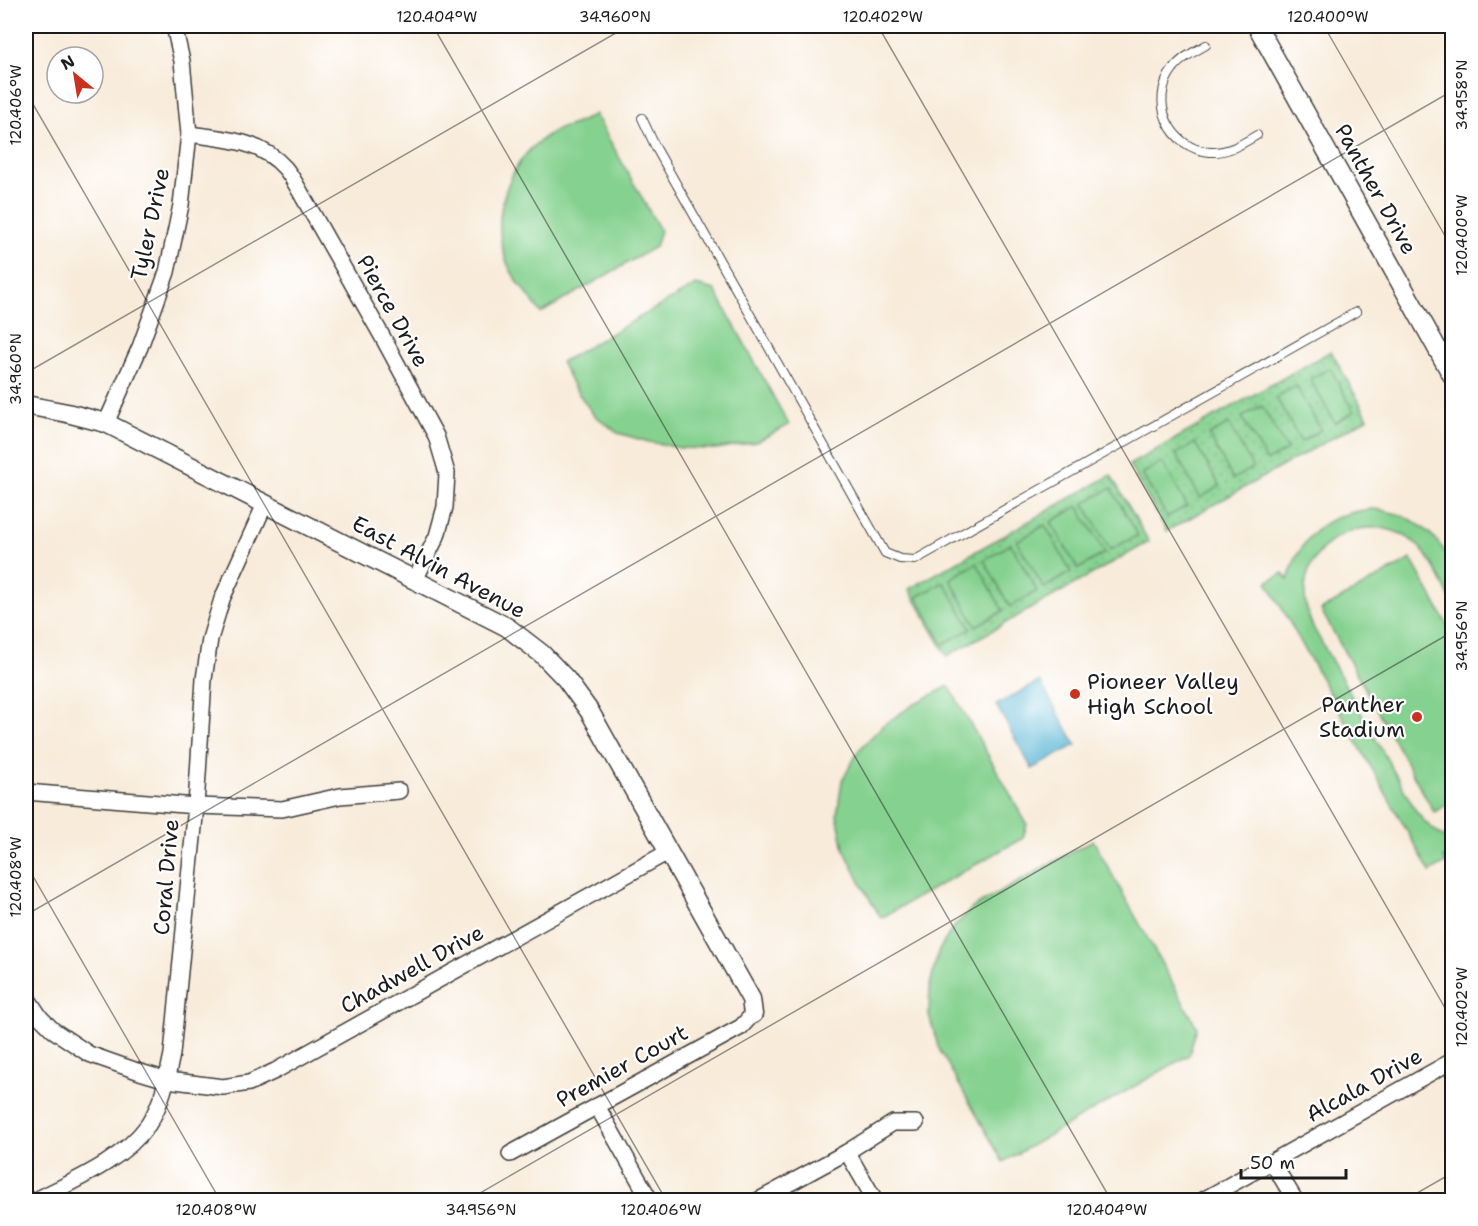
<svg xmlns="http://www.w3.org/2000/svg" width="1478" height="1226" viewBox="0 0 1478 1226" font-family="'Shantell Sans',sans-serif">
<defs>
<pattern id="park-dots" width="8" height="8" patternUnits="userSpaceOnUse" patternTransform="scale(1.5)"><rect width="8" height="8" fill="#85d18f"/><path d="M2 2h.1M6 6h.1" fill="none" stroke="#72b37b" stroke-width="1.8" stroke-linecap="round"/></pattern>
</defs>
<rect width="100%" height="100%" fill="#fff"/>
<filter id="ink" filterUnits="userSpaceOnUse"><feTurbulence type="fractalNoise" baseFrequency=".0167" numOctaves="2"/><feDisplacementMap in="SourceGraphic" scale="12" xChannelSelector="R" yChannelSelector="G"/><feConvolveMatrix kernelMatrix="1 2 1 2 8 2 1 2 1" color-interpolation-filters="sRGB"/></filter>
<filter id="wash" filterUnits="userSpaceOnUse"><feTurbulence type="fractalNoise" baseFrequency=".008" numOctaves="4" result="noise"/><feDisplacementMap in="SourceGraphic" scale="24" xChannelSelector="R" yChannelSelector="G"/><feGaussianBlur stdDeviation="1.35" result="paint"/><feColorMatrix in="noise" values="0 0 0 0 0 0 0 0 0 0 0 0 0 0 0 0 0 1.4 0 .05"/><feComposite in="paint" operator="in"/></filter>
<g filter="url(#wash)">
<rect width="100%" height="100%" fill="#f8ebda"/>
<g fill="url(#park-dots)" stroke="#507656" stroke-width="1.5">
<polygon points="1331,351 1368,418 1167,531 1129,465"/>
<polygon points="1111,475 1149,542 947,656 909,589"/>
</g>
<g fill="#85d18f" stroke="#507656" stroke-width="1.5">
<path d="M595,114l65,116 -5,17 -114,66c-12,-19 -27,-31 -35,-53 -17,-47 4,-104 47,-128 8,-5 18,-6 26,-10 6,-2 11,-5 16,-8z"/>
<polygon points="696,285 715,290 789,425 756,442 716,449 680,448 649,442 618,433 593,414 574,387 561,362"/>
<polygon points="1330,368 1354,412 1335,423 1310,379"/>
<polygon points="1296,386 1321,430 1301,442 1276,397"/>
<polygon points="1262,406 1287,450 1267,461 1242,417"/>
<polygon points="1229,424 1253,468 1233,479 1209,435"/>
<polygon points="1195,443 1220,486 1200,498 1176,454"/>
<polygon points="1162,462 1187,506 1167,517 1142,474"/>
<polygon points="1111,488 1138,535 1110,550 1084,503"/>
<polygon points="1078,506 1105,553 1078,569 1051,522"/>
<path d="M1373,509c29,3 53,15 70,40 3,4 8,10 9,16 3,9 1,27 0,37 -10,-19 -20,-44 -37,-59 -38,-32 -100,-11 -109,38 -3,16 0,31 7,46l103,184c10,14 21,23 36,30v19l-9,-3 3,6 -16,9 -163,-290 16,-9 5,7c12,-44 38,-67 85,-71z"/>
<polygon points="1045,525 1071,572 1044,588 1017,541"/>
<polygon points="1011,544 1037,591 1010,607 984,560"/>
<polygon points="1411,559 1452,633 1452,802 1434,812 1321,610"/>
<polygon points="977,563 1003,611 976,626 950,579"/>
<polygon points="944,582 971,629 943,644 917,597"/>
<polygon points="949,686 1027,824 1023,838 881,918 862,886 844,849 837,815 842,781 859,750 883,725 916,703"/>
<polygon points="1093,840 1197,1027 1189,1055 1003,1162 939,1049 929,1015 930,985 938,952 952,929 972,908"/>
</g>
<polygon fill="#54b4d3" stroke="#386878" stroke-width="1.5" points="1040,681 1076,745 1032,769 996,705"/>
</g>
<g filter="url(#ink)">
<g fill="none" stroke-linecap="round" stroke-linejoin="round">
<g stroke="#3d3b38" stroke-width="10">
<g id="service">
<path d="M1206,45c-12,7 -25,13 -33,24 -25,32 -3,80 37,83 18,1 32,-8 47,-17"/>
<polyline points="642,118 656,148 885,553 900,559 915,560 1356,312"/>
</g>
</g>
<g stroke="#3d3b38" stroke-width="18">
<g id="minor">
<path d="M189,134c35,5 71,6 96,34 5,6 9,13 13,20l84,148 54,100 11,37 -2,34 -8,29 -22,44"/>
<polyline points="106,423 140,347 167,272 181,205 189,134 182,61 174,26"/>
<polyline points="26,792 196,806 282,809 340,796 399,791"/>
<polyline points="26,996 40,1017 53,1030 89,1054 140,1072 167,1080 223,1087 249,1083 275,1071 668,852"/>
<polyline points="597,1106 650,1200"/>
<polyline points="847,1152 875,1200"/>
<polyline points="510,1154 741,1027 753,1014"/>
<polyline points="1272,1162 1295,1200"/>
<path d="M36,1200c39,-20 86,-39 112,-75 14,-21 19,-46 24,-71l24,-248 8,-127 6,-40 12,-40 43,-95"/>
<polyline points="759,1200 847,1152 893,1123 916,1123"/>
<polyline points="1203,1200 1452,1061"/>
</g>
</g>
<g stroke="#3d3b38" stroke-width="21">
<g id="tertiary">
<polyline points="1257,26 1452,375"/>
<polyline points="26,405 67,413 106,423 507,627 542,654 566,679 590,712 751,999 753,1014"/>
</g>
</g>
<use href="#service" stroke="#fff" stroke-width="8"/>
<use href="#minor" stroke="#fff" stroke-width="15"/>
<use href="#tertiary" stroke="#fff" stroke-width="18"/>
</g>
</g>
<path fill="none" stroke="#1c1c1c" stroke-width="1.5" stroke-opacity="0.45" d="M433,26l678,1174M878,26l574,994M1324,26l128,222M26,92l640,1108M26,373l602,-347M26,864l194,336M26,915l1426,-824M468,1200l984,-568M1405,1200l47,-27"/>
<g fill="#c8321e" stroke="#fff" stroke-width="2">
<circle cx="1075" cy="694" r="6"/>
<circle cx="1417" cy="717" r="6"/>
</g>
<g text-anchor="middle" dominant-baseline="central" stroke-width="4.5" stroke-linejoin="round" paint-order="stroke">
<g font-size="22" fill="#1c1c1c" stroke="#fff">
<text transform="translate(1376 189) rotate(61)">Panther Drive</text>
<text transform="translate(150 224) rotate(-78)">Tyler Drive</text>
<text transform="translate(393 311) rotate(61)">Pierce Drive</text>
<text transform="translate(439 567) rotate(28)">East Alvin Avenue</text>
<text transform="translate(166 877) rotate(-85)">Coral Drive</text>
<text transform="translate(412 969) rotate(-29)">Chadwell Drive</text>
<text transform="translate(622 1066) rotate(-29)">Premier Court</text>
<text transform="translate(1364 1085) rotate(-29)">Alcala Drive</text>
</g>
<g font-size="22" fill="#1c1c1c" stroke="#fff" text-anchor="start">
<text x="1087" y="681">Pioneer Valley<tspan x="1087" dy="25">High School</tspan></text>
<text x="1405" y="704" text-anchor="end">Panther<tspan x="1405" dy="25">Stadium</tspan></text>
</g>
</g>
<rect width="1478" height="1226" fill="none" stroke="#fff" stroke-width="66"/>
<g transform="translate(75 75) rotate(330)"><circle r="28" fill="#ffffff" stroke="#a4a4a4" stroke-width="1.5"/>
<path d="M0-4.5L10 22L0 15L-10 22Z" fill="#c8321e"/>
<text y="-9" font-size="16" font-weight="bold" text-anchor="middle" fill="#1c1c1c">N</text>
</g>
<path d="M1241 1169v9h105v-9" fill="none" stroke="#1c1c1c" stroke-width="3"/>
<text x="1250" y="1169" font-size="18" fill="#1c1c1c" stroke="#ffffff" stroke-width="4.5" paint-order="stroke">50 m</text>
<rect x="33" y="33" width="1412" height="1160" fill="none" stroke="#1c1c1c" stroke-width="2"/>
<g font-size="15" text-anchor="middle" fill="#1c1c1c">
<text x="437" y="22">120.404°W</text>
<text x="615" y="22">34.960°N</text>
<text x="883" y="22">120.402°W</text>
<text x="1328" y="22">120.400°W</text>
<text transform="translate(1462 95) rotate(-90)" y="5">34.958°N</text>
<text transform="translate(16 105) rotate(-90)" y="5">120.406°W</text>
<text transform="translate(1462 235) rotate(-90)" y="5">120.400°W</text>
<text transform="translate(16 369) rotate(-90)" y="5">34.960°N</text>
<text transform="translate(1462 636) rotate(-90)" y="5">34.956°N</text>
<text transform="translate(16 877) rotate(-90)" y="5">120.408°W</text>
<text transform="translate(1462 1007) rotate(-90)" y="5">120.402°W</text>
<text x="216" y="1215">120.408°W</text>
<text x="481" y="1215">34.956°N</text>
<text x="661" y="1215">120.406°W</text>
<text x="1107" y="1215">120.404°W</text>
</g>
</svg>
